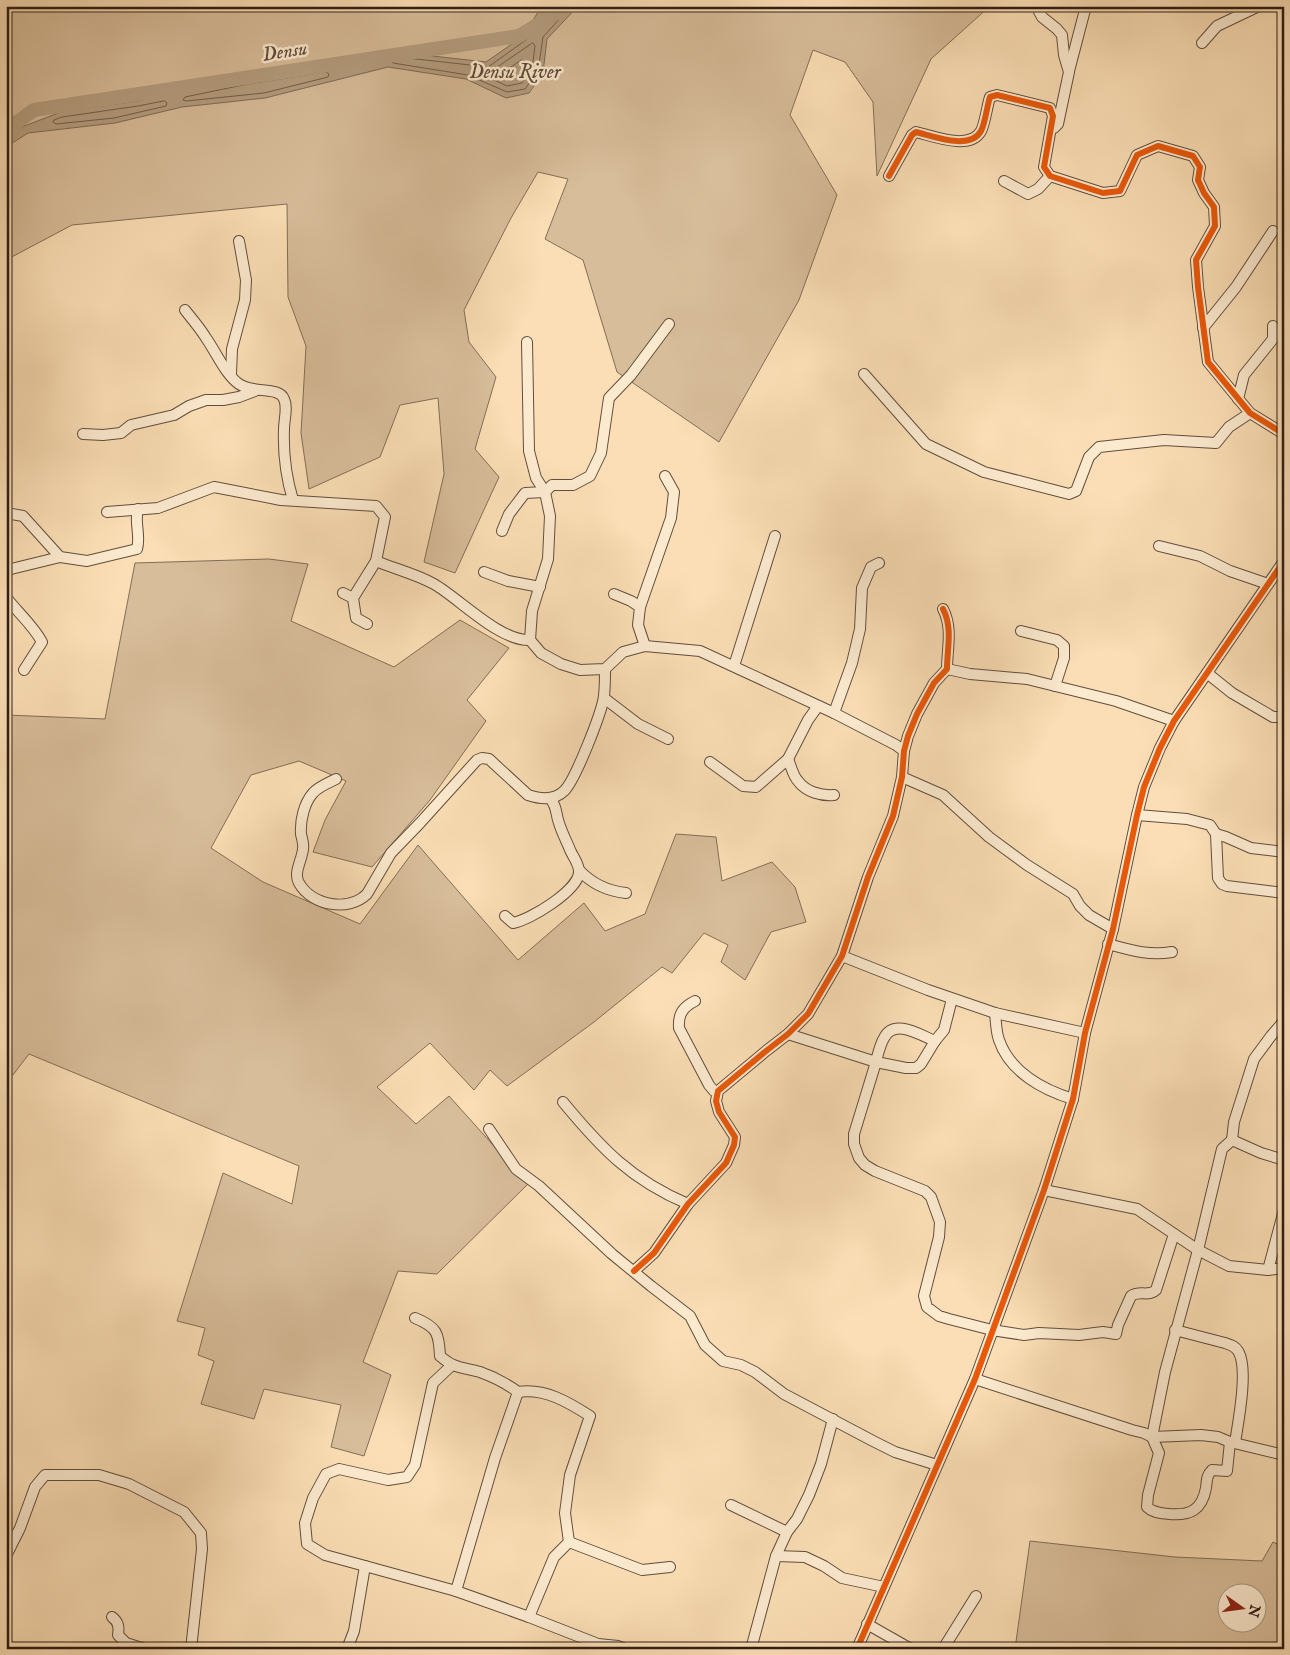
<svg xmlns="http://www.w3.org/2000/svg" width="1290" height="1655" viewBox="0 0 1290 1655" font-family="'IM FELL English',serif">
<rect width="100%" height="100%" fill="#fbdeb5"/>
<filter id="stains"><feTurbulence type="fractalNoise" baseFrequency=".004" numOctaves="4"/><feColorMatrix values="0 0 0 0 .2 0 0 0 0 .09 0 0 0 0 .02 0 0 0 .5 -.17"/></filter>
<radialGradient id="worn" r=".72"><stop offset=".6" stop-color="#630" stop-opacity="0"/><stop offset="1" stop-color="#630" stop-opacity=".3"/></radialGradient>
<g fill="#d8bd9a" stroke="#836e58" fill-rule="evenodd">
<polygon points="6,6 990,6 931,59 877,176 873,102 845,62 813,50 790,115 837,195 799,300 719,442 617,372 583,260 545,239 568,179 538,172 511,218 464,310 469,342 496,377 475,449 499,477 455,573 424,562 444,474 438,398 400,405 380,457 309,489 301,433 306,346 288,297 287,204 72,225 6,260"/>
<polygon points="269,559 308,564 291,621 394,667 460,620 509,648 467,700 486,721 430,800 372,867 313,852 325,820 346,781 299,761 251,775 211,848 263,882 360,924 418,845 518,960 584,903 605,931 645,914 676,834 716,837 722,881 772,862 795,887 806,922 771,932 745,980 721,962 728,945 704,933 672,973 662,967 594,1022 507,1086 490,1070 474,1090 430,1043 377,1087 416,1124 449,1096 528,1184 437,1274 398,1271 363,1362 391,1375 364,1456 331,1447 341,1405 264,1389 254,1419 201,1404 214,1361 198,1355 205,1328 177,1321 223,1173 292,1204 299,1166 29,1054 6,1084 6,715 105,719 135,563"/>
<path d="M1030,1541l145,16 87,4 11,-19 11,5v102h-269zM1228,1592h30v30h-30z"/>
</g>
<polygon fill="#b59d7f" stroke="#7f6a55" points="542,6 578,6 547,39 543,73 529,93 506,98 466,79 388,67 265,98 182,107 115,123 28,133 6,147 6,133 61,112 137,101 247,79 356,63 397,52 486,62 522,37"/>
<g fill="none" stroke-linecap="round" stroke-linejoin="round">
<g stroke="#725e4a" stroke-width="1">
<polyline points="546,6 545,11 526,40 488,67 398,57 392,58 391,61 393,63 468,75 507,92 525,89 538,71 543,37 571,6"/>
<polygon points="533,43 535,46 532,69 522,83 507,86 488,77 489,73"/>
<polygon points="522,60 525,61 525,66 518,76 509,78 504,76 504,72"/>
<polygon points="326,72 329,74 328,77 264,93 186,101 183,100 185,97 248,84"/>
<polygon points="165,101 167,103 166,106 114,118 56,124 53,122 54,120 62,117 138,106"/>
</g>
<polyline stroke="#b59d7f" stroke-width="14" points="6,130 34,110 519,36 568,6"/>
<g stroke="#614e3e" stroke-width="12">
<g id="minor">
<polyline points="1036,6 1042,17 1057,29 1062,35 1064,55 1069,72 1058,124 1054,128"/>
<polyline points="1202,43 1217,26 1259,6"/>
<polyline points="1069,71 1086,6"/>
<path d="M889,176l23,-41 4,-3c17,4 54,19 65,-1 4,-7 6,-25 9,-34l7,-2 53,13 3,8 -9,51 6,9 53,17 17,-2 17,-36 21,-9 35,10 7,11 -2,13 6,13 10,14 1,19 -19,34 2,27 10,75 42,51 34,21"/>
<polyline points="1004,181 1028,194 1038,189 1050,176"/>
<path d="M185,310c7,9 15,18 21,28 10,14 19,36 33,46 14,10 40,2 45,15 4,8 0,21 0,30 -1,25 2,48 9,71"/>
<polyline points="1203,328 1236,287 1273,231"/>
<polyline points="527,342 529,451 536,478 545,492 550,516 548,559 532,611 530,640 541,653 561,664 580,670 605,669 623,652 645,646 700,651 834,713 896,745 904,751"/>
<polyline points="231,374 232,349 245,300 246,280 239,241"/>
<polyline points="864,374 926,444 984,472 1069,494 1076,491 1089,457 1099,447 1164,440 1216,443 1229,427 1250,413"/>
<polyline points="1238,399 1244,375 1273,339 1273,326"/>
<polyline points="83,434 103,435 121,433 131,425 174,415 189,406 206,400 223,400 239,397 255,391"/>
<polyline points="107,512 158,508 214,487 281,500 376,506 385,517 376,561 353,598 356,618 367,624"/>
<path d="M6,513l17,3 37,41 27,4 50,-12c4,-13 -3,-27 1,-40"/>
<polyline points="502,531 509,514 525,493 545,492 552,485 573,485 590,476 601,453 609,398 631,375 669,324"/>
<polyline points="1159,546 1200,556 1230,571 1268,584"/>
<path d="M376,561c19,8 40,13 58,23 26,15 65,57 96,56"/>
<polyline points="6,572 11,569 60,557"/>
<polyline points="484,572 508,581 540,587"/>
<polyline points="343,593 353,598"/>
<polyline points="614,594 631,601 640,607 638,625 645,646"/>
<path d="M6,597c12,16 27,28 36,45l-18,28"/>
<polyline points="640,607 671,518 674,492 665,476"/>
<polyline points="1021,631 1057,640 1064,646 1064,658 1055,686"/>
<polyline points="734,666 775,536"/>
<polyline points="947,669 970,674 1027,679 1116,701 1174,721"/>
<polyline points="1207,673 1232,693 1273,717 1284,717"/>
<polyline points="604,698 638,724 668,739"/>
<polyline points="834,713 852,663 860,629 862,588 871,567 879,563"/>
<path d="M788,759c3,7 5,17 10,22 8,11 23,15 36,14"/>
<polyline points="710,762 743,786 756,787 788,759 808,720 818,706"/>
<polyline points="902,777 943,795 989,837 1027,865 1073,894 1080,906 1089,915 1113,929"/>
<path d="M336,779c-8,4 -18,8 -23,14 -9,10 -13,28 -12,41 1,5 3,10 2,15 -1,11 -10,24 -4,34 13,23 50,29 68,11l24,-41 29,-30 57,-63 5,-2 7,1 39,36c12,4 26,6 36,-4 11,-10 38,-79 40,-95 1,-9 1,-18 1,-27"/>
<polyline points="1137,815 1187,819 1210,825 1216,834 1218,878 1222,884 1227,886 1284,893"/>
<polyline points="1216,834 1226,837 1251,848 1284,852"/>
<path d="M579,870c13,14 28,21 47,23"/>
<path d="M505,916l8,7c17,-3 64,-32 66,-50 1,-7 -5,-15 -8,-21 -4,-10 -9,-19 -12,-29 -4,-11 -1,-13 -8,-24"/>
<path d="M1108,944c22,6 41,12 64,8"/>
<polyline points="842,956 928,990 995,1013 1085,1033"/>
<path d="M695,1001c-12,6 -17,13 -16,27l30,57 5,6h4"/>
<path d="M995,1013c1,8 1,19 4,27 11,32 44,50 74,59"/>
<polyline points="788,1034 876,1062 906,1068 916,1068 921,1064 935,1041 944,1030 952,999"/>
<path d="M876,1061c2,-7 4,-16 8,-23 10,-20 36,-3 51,3"/>
<path d="M876,1062l-22,72v10l5,14 6,7 10,6 50,20 6,6 9,25 -1,15 -15,59 3,11 12,9 10,3 43,11 32,5 15,-2 40,2 24,-3 13,2 2,-9 13,-29c8,-6 18,1 25,-6l18,-56"/>
<path d="M563,1102c38,46 68,78 125,102"/>
<polyline points="489,1129 516,1169 539,1186 612,1254 651,1286 690,1316 705,1345 723,1361 741,1365 755,1372 784,1394 873,1441 895,1452 937,1465"/>
<polyline points="1232,1140 1234,1122 1254,1059 1271,1036 1284,1021"/>
<polyline points="1044,1190 1137,1209 1198,1250 1229,1266 1268,1270 1284,1268"/>
<polyline points="1268,1270 1284,1210"/>
<path d="M634,1271l20,-18 34,-49 38,-41 8,-18 1,-8 -16,-25 -3,-11 2,-10 48,-40 22,-17 20,-20 34,-58 26,-79 25,-61 9,-39 2,-26 4,-15 9,-22 17,-31 13,-14c0,-20 6,-41 -4,-60"/>
<path d="M415,1318c22,9 24,15 25,38 15,13 22,11 40,16 14,5 26,11 38,20l-23,66 -39,133"/>
<path d="M1175,1330l50,13c6,2 10,3 13,8 11,17 0,72 -3,92"/>
<polyline points="451,1366 433,1383 415,1465 407,1477 388,1480 339,1469 326,1474 313,1498 305,1523 307,1544 325,1555 456,1591 529,1617 554,1557 569,1542 642,1570 670,1567"/>
<polyline points="975,1379 1132,1430 1144,1433 1152,1437 1201,1435 1218,1437 1230,1442 1284,1455"/>
<path d="M518,1392c27,-4 50,10 72,24l-20,59 -5,38 4,29"/>
<path d="M1230,1442l-3,29 -15,-1c-6,6 -5,11 -6,18 -4,22 -16,28 -37,26 -8,-1 -16,-1 -22,-7l1,-12 11,-42 -7,-16 13,-65 33,-122 24,-101 10,-9 29,13 23,7"/>
<polyline points="731,1505 787,1532"/>
<polyline points="6,1556 20,1528 35,1487 45,1475 99,1475 129,1484 184,1512 201,1533 202,1549 191,1649"/>
<polyline points="776,1556 805,1557 824,1566 842,1578 884,1587"/>
<path d="M112,1617c7,5 7,11 6,18l8,8 19,6"/>
<polyline points="529,1617 598,1644 597,1649"/>
<polyline points="867,1624 911,1649"/>
<polyline points="598,1644 618,1646 625,1649"/>
<polyline points="347,1649 354,1631 365,1566"/>
<polyline points="751,1649 776,1556 787,1532 797,1519 809,1495 821,1464 833,1419"/>
<polyline points="857,1649 975,1379 1044,1190 1073,1099 1085,1033 1113,929 1137,815 1144,787 1160,748 1174,721 1284,561"/>
<polyline points="943,1649 976,1596"/>
</g>
</g>
<use href="#minor" stroke="#fceacf" stroke-width="10"/>
<g stroke="#fceacf" stroke-width="9">
<g id="cycleway">
<path d="M889,176l23,-41 4,-3c17,4 54,19 65,-1 4,-7 6,-25 9,-34l7,-2 53,13 3,8 -9,51 6,9 53,17 17,-2 17,-36 21,-9 35,10 7,11 -2,13 6,13 10,14 1,19 -19,34 2,27 10,75 42,51 34,21"/>
<path d="M634,1271l20,-18 34,-49 38,-41 8,-18 1,-8 -16,-25 -3,-11 2,-10 48,-40 22,-17 20,-20 34,-58 26,-79 25,-61 9,-39 2,-26 4,-15 9,-22 17,-31 13,-14c0,-20 6,-41 -4,-60"/>
<polyline points="857,1649 975,1379 1044,1190 1073,1099 1085,1033 1113,929 1137,815 1144,787 1160,748 1174,721 1284,561"/>
</g>
</g>
<use href="#cycleway" stroke="#e8590c" stroke-width="6"/>
</g>
<g text-anchor="middle" dominant-baseline="central" stroke-width="5" stroke-linejoin="round" paint-order="stroke">
<g font-size="20" font-style="italic" fill="#5d4a3b" stroke="#fceacf">
<text transform="translate(285 52) rotate(-9)">Densu</text>
<text x="515" y="72">Densu River</text>
</g>
</g>
<rect width="1290" height="1655" fill="none" stroke="#fbdeb5" stroke-width="25"/>
<rect x="8" y="8" width="1275" height="1640" fill="none" stroke="#2e1e16" stroke-width="2.5"/>
<rect x="12" y="12" width="1265" height="1630" fill="none" stroke="#2e1e16"/>
<g transform="translate(1242 1608) rotate(104)"><circle r="24" fill="#fceacf" stroke="#aa9885"/>
<path d="M0-4L9 19L0 12L-9 19Z" fill="#8f2418"/>
<text y="-8" font-size="14" font-weight="bold" text-anchor="middle" fill="#2e1e16">N</text>
</g>
<rect width="100%" height="100%" filter="url(#stains)"/>
<rect width="100%" height="100%" fill="url(#worn)"/>
</svg>
